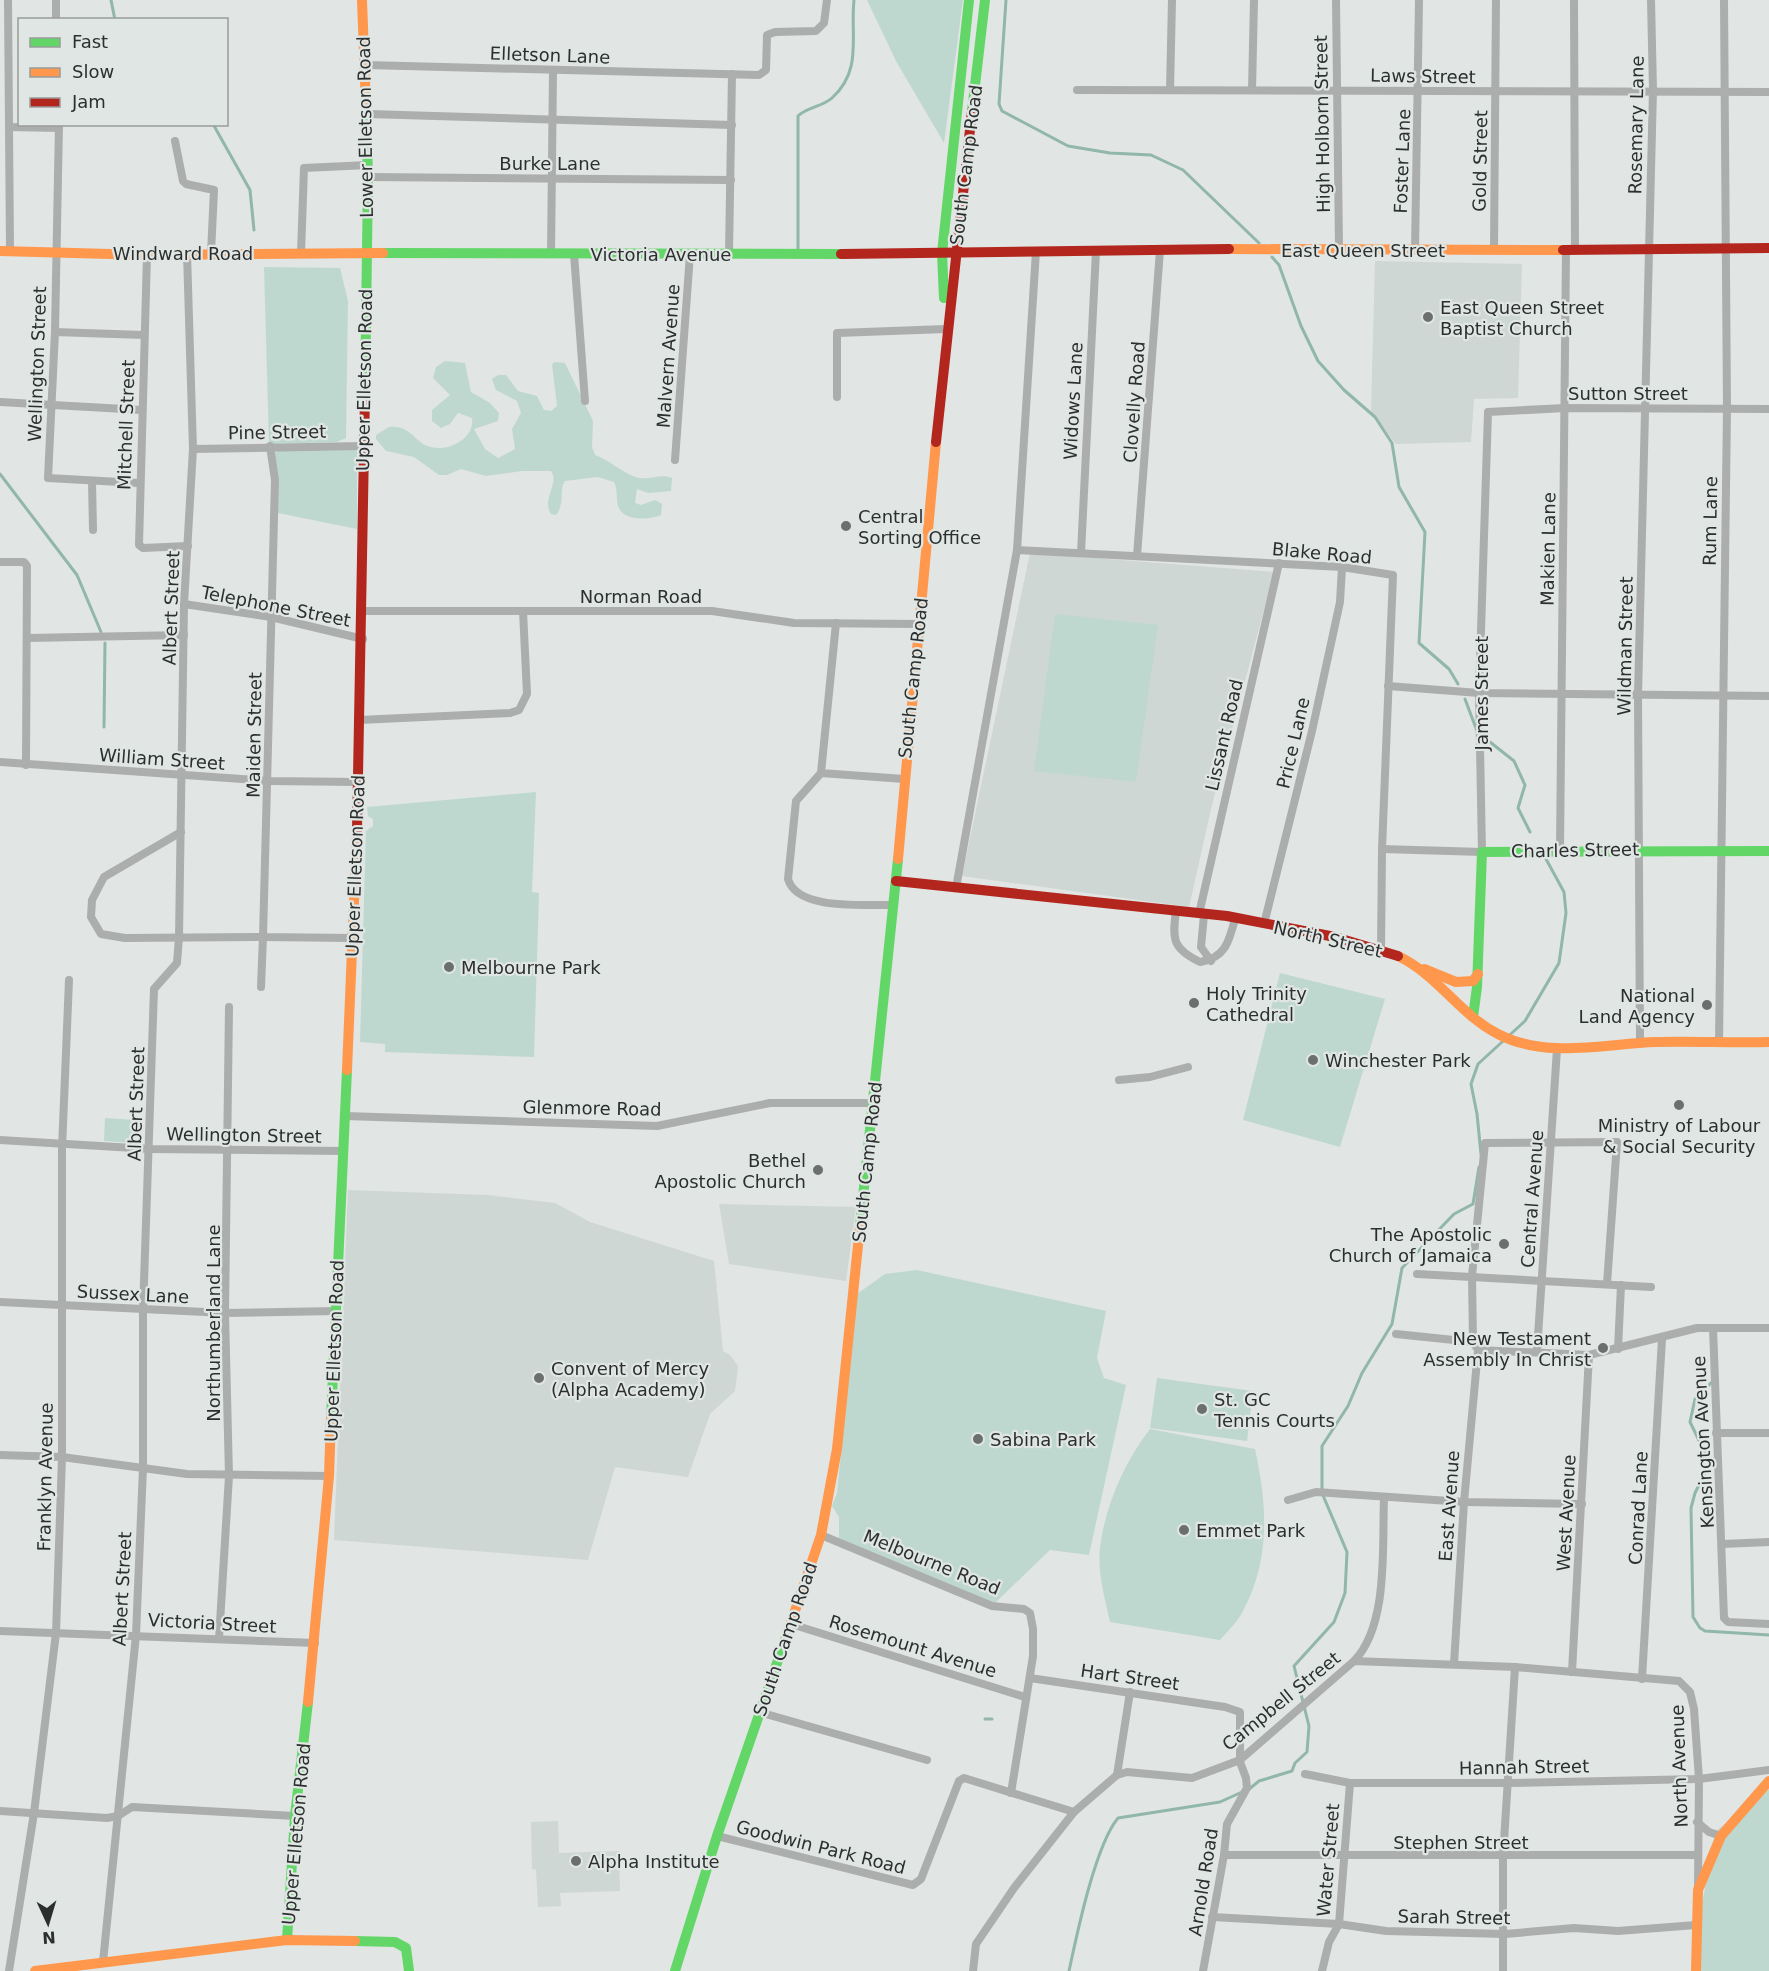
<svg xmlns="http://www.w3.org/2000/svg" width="1769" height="1971" viewBox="0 0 1769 1971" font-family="'DejaVu Sans',sans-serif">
<rect width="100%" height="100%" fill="#e1e5e3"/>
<g fill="#ced7d3">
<polygon points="1375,261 1522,264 1518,398 1474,399 1471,442 1396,444 1371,411"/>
<polygon points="1030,553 1274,572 1212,805 1189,907 962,876"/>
<polygon points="348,1190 488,1195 555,1203 590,1222 714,1261 723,1351 730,1355 738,1366 735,1391 710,1414 688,1477 615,1467 588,1560 334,1540"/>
<polygon points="719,1204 856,1207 846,1281 729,1264"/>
<polygon points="558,1821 559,1853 619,1851 620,1891 560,1893 561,1906 538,1907 536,1870 532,1869 531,1822"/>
</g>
<g fill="#bfd8cf">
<polygon points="867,0 963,0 944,143 896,61"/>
<polygon points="264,267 340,268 348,301 346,438 337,442 269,444"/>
<path d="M445,361l20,2 6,29 19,11 9,10 -1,8 -24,8 11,20 13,9 17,-9 -3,-20 9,-16 -4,-12 -21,-11 -4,-11 6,-4h8l12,16 19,5 7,14 7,1 6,-5 -5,-41 2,-3 11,1 28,58 -1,26 3,8c15,5 28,19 44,23 13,2 21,-5 33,0l-1,13 -23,2 -11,-4 -2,14 6,2 14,-5 7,4 -1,11c-11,5 -38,7 -43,-9 -2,-8 0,-16 -4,-24l-16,-5 -33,4c-7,10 1,21 -9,34l-5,-1c-10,-15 9,-30 0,-43h-29l-36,5 -25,-7 -14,6h-8l-25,-18 -28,-6 -10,-12v-4l13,-8c22,-3 26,17 42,20 18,5 44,-9 41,-29l-14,-5 -8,11 -9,4 -9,-7v-11l18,-15 -17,-17 3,-11z"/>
<polygon points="278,450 357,450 357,529 278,513 274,454"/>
<polygon points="1055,614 1158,625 1136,782 1034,771"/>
<polygon points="536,792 532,892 539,893 534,1057 385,1052 385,1044 360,1042 366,831 373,826 373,819 368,816 367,807"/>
<polygon points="1280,973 1385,999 1340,1147 1243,1120"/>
<polygon points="105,1118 136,1120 134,1143 104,1141"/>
<polygon points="917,1270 1106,1311 1097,1358 1104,1378 1126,1385 1089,1555 1050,1550 994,1604 839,1540 839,1517 832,1506 837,1493 857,1294 885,1274"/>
<polygon points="1157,1378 1253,1391 1247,1441 1150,1428"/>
<path d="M1150,1429l105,20c12,55 16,110 -12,162 -5,10 -15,20 -23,29l-110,-18c-5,-23 -13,-50 -10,-74 5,-42 24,-85 50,-119z"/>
<polygon points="1769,1789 1769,1971 1697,1971 1698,1927 1715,1832"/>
</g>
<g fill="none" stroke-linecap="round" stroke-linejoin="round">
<g stroke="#91b6aa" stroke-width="3">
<polyline points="111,0 115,20"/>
<polyline points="1006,0 999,104 1002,111 1068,146 1110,153 1151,155 1183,170 1259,243"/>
<polyline points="213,124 250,190 254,230"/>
<path d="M798,252v-136c9,-9 24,-9 34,-18 31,-28 18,-62 22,-98"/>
<polyline points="1272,257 1279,265 1301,326 1318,361 1344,390 1375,417 1392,443 1399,487 1425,532 1419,643 1449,669 1458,684"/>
<polyline points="0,474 77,575 101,632"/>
<polyline points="1465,699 1477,731"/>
<polyline points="104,727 105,643"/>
<polyline points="1490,742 1514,761 1525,785 1518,808 1530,832"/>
<polyline points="1481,1154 1477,1114 1471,1084 1478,1064 1525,1021 1559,963 1566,913 1564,892 1546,859"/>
<polyline points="1712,1382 1695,1399 1690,1422 1710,1463 1695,1493 1691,1508 1693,1617 1700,1628 1705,1631 1769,1635"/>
<polyline points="985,1719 992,1719"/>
<polyline points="1248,1790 1259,1781 1292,1771 1295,1763 1307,1752 1309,1726 1294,1666 1334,1622 1345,1593 1347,1552 1322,1493 1322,1446 1348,1406 1362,1373 1392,1324 1402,1268 1454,1214 1473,1204 1479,1167"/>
<path d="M1069,1971c8,-37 26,-125 49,-153l102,-16 22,-10"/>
</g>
<g stroke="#acaead" stroke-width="8">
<polyline points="8,0 10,251"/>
<polyline points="56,0 56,20"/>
<polyline points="1336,0 1339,248"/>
<polyline points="1574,0 1575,249"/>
<polyline points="366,65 759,75 766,70 767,35 775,32 816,31 824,23 827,0"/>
<polyline points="1077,90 1769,92"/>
<polyline points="1170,90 1172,0"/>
<polyline points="1252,90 1254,0"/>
<polyline points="368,114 732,125"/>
<polyline points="59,124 55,332 48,478 138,483"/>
<polyline points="10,127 59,128"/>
<polyline points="175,141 183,181 186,184 214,190 211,253"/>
<polyline points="368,177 731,180"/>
<polyline points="1494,250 1496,0"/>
<polyline points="1415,251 1419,0"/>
<polyline points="301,253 304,168 368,165"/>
<polyline points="729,253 732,74"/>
<polyline points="551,254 553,71"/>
<polyline points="574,254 585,401"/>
<polyline points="147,255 139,545 143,548 188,546"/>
<polyline points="55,332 144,335"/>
<polyline points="837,397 837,333 946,329"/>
<polyline points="0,402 142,410"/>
<polyline points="270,446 275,480 263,937 351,938"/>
<polyline points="193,449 362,446"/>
<polyline points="675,460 690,254"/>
<polyline points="92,481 93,530"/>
<polyline points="1017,550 1342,567 1393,575 1382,849 1381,950"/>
<polyline points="1081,553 1096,251"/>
<polyline points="1137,556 1160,250"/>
<polyline points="0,562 24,562 27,566 26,765"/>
<polyline points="184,604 271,617 363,639"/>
<polyline points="363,611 712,611 794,623 919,624"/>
<polyline points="836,623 821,773 904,779"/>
<polyline points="27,638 184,635"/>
<polyline points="1388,686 1479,693 1769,696"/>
<polyline points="359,720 510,713 519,710 527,694 523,611"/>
<polyline points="0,762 269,781 359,782"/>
<path d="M821,773l-25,28 -8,78c9,32 77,25 105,26"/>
<polyline points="181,832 104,877 92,900 91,917 101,934 125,938 263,937 261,987"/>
<polyline points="1382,849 1482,852 1479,693 1488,412 1565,408 1769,409"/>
<polyline points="1560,849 1566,249"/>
<polyline points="956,888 1017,550 1036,251"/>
<path d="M1176,911c-4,29 -3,38 24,51 25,-4 29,-20 35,-43"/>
<polyline points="1199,914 1279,563"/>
<polyline points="1204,915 1201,947 1211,961"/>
<polyline points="1264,924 1312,731 1340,602 1342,567"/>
<polyline points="1640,1043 1638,695 1653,90 1651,0"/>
<polyline points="1719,1043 1727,408 1724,0"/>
<polyline points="1119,1080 1150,1077 1188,1067"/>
<polyline points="345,1116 657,1126 770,1103 873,1103"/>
<polyline points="0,1140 150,1149 343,1151"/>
<polyline points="1417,1274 1651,1287"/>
<polyline points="0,1302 225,1313 336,1311"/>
<polyline points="1713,1328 1724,1618 1728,1622 1769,1624"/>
<polyline points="1396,1334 1473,1342 1476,1347"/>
<polyline points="1473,1342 1472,1276 1485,1143 1617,1142 1607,1284"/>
<polyline points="1618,1349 1621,1285"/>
<polyline points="1478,1350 1589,1355 1697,1328 1769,1328"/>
<polyline points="1537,1351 1557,1049"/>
<polyline points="1716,1433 1769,1433"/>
<polyline points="0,1455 62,1457 187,1474 329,1476"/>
<polyline points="1288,1500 1316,1492 1464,1502 1582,1504"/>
<polyline points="821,1535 992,1606 1024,1609 1030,1613 1033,1629 1033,1656 1011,1793"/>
<polyline points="1722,1544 1769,1542"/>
<polyline points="791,1624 1025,1697"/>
<polyline points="0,1631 315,1643"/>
<polyline points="219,1639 229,1476 225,1313 229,1007"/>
<path d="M1354,1661c35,-36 28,-116 30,-163"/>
<polyline points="1454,1664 1464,1502 1478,1350"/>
<polyline points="1572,1672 1589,1355"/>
<polyline points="1030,1678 1225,1707 1240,1712 1240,1762 1246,1778 1247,1788 1227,1824 1224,1855 1203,1971"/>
<polyline points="1642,1679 1662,1339"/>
<polyline points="759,1712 927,1760"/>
<polyline points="1305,1774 1350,1783 1509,1783 1699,1779 1769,1770"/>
<polyline points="1117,1775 1130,1692"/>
<polyline points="0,1811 107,1818 118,1816 132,1807 295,1816"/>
<polyline points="1697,1822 1709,1832 1721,1836"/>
<polyline points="717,1836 913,1885 921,1879 959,1781 964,1778 1074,1812"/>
<polyline points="1224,1855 1697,1855"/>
<polyline points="1212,1917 1339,1924 1386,1931 1505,1934 1574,1928 1618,1931 1696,1925"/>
<polyline points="103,1962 136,1635 143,1468 143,1311 154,989 177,963 179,937 184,604 193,449 187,253"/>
<polyline points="9,1971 34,1813 56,1633 62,1457 62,1149 69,980"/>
<polyline points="973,1971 976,1944 1014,1888 1074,1812 1117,1775 1127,1772 1192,1778 1240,1760 1354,1661 1515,1667 1679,1681 1690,1692 1694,1709 1699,1779 1698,1887"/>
<polyline points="1322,1971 1329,1942 1339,1924 1350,1783"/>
<polyline points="1503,1971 1503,1857 1515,1667"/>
</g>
<g stroke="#63d668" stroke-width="10">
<polyline points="972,111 985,0"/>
<polyline points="383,253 841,254"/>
<polyline points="944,298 942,253 969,0"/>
<polyline points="365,394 368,177 366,107"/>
<polyline points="1473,1017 1477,987 1482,852 1769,851"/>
<polyline points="860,1226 898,859"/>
<polyline points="331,1418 347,1070"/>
<polyline points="287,1940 295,1816 308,1702"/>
<polyline points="355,1941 395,1942 406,1948 409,1971"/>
<polyline points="675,1971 717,1836 786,1637"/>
</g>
<g stroke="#ff974d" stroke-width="10">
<polyline points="362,0 366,107"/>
<polyline points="1229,249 1563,250"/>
<polyline points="0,251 147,255 383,253"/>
<polyline points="898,859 936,442"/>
<path d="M1398,956c40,19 62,59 100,78 47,25 106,10 157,8 38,-1 76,1 114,0"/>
<polyline points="1424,969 1456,982 1473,981 1478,974"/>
<polyline points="347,1070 357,830"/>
<polyline points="786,1637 821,1535 837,1449 860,1226"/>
<polyline points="308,1702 329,1476 331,1418"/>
<polyline points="35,1971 287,1940 355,1941"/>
<polyline points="1696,1971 1698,1890 1721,1836 1769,1781"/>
</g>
<g stroke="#b3261e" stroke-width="10">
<polyline points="1563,250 1769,248"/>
<polyline points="841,254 1229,249"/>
<polyline points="936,442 972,111"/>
<polyline points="357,830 365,394"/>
<polyline points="896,881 1227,916 1335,937 1398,956"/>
</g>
</g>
<g fill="#6b6f6d" stroke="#e0e6e4" stroke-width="2">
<circle cx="1428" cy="317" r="6"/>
<circle cx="846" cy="526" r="6"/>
<circle cx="449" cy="967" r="6"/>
<circle cx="1194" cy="1003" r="6"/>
<circle cx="1707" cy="1005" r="6"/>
<circle cx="1313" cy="1060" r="6"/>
<circle cx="1679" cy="1105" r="6"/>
<circle cx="818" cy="1170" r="6"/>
<circle cx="1504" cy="1244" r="6"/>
<circle cx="1603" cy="1348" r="6"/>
<circle cx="539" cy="1378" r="6"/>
<circle cx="1202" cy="1409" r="6"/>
<circle cx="978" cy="1439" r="6"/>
<circle cx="1184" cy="1530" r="6"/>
<circle cx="576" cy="1861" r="6"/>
</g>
<g text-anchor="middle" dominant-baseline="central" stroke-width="4.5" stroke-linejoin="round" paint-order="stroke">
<g font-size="18" fill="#2c2f2e" stroke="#e0e6e4">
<text transform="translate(550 55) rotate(2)">Elletson Lane</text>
<text transform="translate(1423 76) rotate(1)">Laws Street</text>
<text transform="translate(1322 124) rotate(-91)">High Holborn Street</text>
<text transform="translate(1636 125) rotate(-89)">Rosemary Lane</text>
<text transform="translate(365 127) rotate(-91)">Lower Elletson Road</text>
<text transform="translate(1402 161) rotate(-88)">Foster Lane</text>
<text transform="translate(1480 161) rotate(-89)">Gold Street</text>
<text x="550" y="163">Burke Lane</text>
<text transform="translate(966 165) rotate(-83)">South Camp Road</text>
<text x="1363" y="250">East Queen Street</text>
<text x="183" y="253">Windward Road</text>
<text x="661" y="254">Victoria Avenue</text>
<text transform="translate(668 356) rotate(-86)">Malvern Avenue</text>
<text transform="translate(37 364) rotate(-88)">Wellington Street</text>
<text transform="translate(364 380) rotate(-89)">Upper Elletson Road</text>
<text x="1628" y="393">Sutton Street</text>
<text transform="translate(1073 401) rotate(-87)">Widows Lane</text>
<text transform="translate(1134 402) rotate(-86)">Clovelly Road</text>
<text transform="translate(126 425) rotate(-88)">Mitchell Street</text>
<text transform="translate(277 432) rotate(-1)">Pine Street</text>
<text transform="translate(1710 521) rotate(-89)">Rum Lane</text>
<text transform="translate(1548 549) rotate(-89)">Makien Lane</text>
<text transform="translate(1322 553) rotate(5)">Blake Road</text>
<text x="641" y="596">Norman Road</text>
<text transform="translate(276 606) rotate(11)">Telephone Street</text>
<text transform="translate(171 608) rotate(-88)">Albert Street</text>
<text transform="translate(1625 646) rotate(-89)">Wildman Street</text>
<text transform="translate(913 678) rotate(-84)">South Camp Road</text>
<text transform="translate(1481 693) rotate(-90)">James Street</text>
<text transform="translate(254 735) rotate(-89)">Maiden Street</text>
<text transform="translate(1224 735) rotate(-77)">Lissant Road</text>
<text transform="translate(1293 743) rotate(-77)">Price Lane</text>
<text transform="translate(162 759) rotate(4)">William Street</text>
<text transform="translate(1575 850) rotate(-1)">Charles Street</text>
<text transform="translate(355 866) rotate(-88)">Upper Elletson Road</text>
<text transform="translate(1328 939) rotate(13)">North Street</text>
<text transform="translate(136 1104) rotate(-88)">Albert Street</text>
<text transform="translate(592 1108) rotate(1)">Glenmore Road</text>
<text transform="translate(244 1135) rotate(1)">Wellington Street</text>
<text transform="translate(867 1162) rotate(-84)">South Camp Road</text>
<text transform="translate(1532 1199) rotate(-86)">Central Avenue</text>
<text transform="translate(133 1294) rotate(3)">Sussex Lane</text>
<text transform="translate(213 1323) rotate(-90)">Northumberland Lane</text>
<text transform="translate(334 1351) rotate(-88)">Upper Elletson Road</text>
<text transform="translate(1703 1442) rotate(-93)">Kensington Avenue</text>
<text transform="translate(45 1477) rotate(-89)">Franklyn Avenue</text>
<text transform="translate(1449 1506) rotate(-86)">East Avenue</text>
<text transform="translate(1638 1508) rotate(-87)">Conrad Lane</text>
<text transform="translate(1566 1513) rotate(-87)">West Avenue</text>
<text transform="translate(932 1562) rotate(22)">Melbourne Road</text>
<text transform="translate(122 1589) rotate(-87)">Albert Street</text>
<text transform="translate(212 1623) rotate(3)">Victoria Street</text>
<text transform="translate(785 1639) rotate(-71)">South Camp Road</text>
<text transform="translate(913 1646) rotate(17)">Rosemount Avenue</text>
<text transform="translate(1130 1677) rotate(8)">Hart Street</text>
<text transform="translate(1281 1701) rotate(-39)">Campbell Street</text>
<text transform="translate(1679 1766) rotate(-92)">North Avenue</text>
<text transform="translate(1524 1767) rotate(-1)">Hannah Street</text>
<text transform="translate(296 1834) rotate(-85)">Upper Elletson Road</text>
<text x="1461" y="1842">Stephen Street</text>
<text transform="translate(821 1847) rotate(14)">Goodwin Park Road</text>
<text transform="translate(1328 1860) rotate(-85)">Water Street</text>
<text transform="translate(1203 1882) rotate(-81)">Arnold Road</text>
<text transform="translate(1454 1917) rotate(1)">Sarah Street</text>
</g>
<g font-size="18" fill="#2c2f2e" stroke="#e0e6e4" text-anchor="start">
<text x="1440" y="307">East Queen Street<tspan x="1440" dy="21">Baptist Church</tspan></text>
<text x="858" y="516">Central<tspan x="858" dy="21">Sorting Office</tspan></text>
<text x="461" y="967">Melbourne Park</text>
<text x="1206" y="993">Holy Trinity<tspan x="1206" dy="21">Cathedral</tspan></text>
<text x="1695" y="995" text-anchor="end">National<tspan x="1695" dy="21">Land Agency</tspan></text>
<text x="1325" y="1060">Winchester Park</text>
<text x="1679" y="1125" text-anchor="middle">Ministry of Labour<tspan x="1679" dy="21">&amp; Social Security</tspan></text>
<text x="806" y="1160" text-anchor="end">Bethel<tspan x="806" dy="21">Apostolic Church</tspan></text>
<text x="1492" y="1234" text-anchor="end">The Apostolic<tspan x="1492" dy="21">Church of Jamaica</tspan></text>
<text x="1591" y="1338" text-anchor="end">New Testament<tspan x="1591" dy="21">Assembly In Christ</tspan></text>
<text x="551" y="1368">Convent of Mercy<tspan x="551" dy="21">(Alpha Academy)</tspan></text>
<text x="1214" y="1399">St. GC<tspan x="1214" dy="21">Tennis Courts</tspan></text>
<text x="990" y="1439">Sabina Park</text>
<text x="1196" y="1530">Emmet Park</text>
<text x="588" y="1861">Alpha Institute</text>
</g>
</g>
<rect x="18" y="18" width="210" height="108" fill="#e0e6e4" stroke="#989d9b" stroke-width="1.5"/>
<rect x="30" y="38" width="30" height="9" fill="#63d668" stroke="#989d9b" stroke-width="1.5"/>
<text x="72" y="48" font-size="18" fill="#2c2f2e">Fast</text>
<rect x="30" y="68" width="30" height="9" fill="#ff974d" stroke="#989d9b" stroke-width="1.5"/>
<text x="72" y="78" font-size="18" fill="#2c2f2e">Slow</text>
<rect x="30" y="98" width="30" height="9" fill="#b3261e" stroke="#989d9b" stroke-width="1.5"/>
<text x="72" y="108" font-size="18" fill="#2c2f2e">Jam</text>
<g transform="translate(48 1923) rotate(176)" stroke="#e0e6e4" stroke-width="4.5" paint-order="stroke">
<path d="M0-4.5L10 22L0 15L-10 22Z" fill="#2c2f2e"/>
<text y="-9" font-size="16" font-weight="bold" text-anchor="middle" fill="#2c2f2e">N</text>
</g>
</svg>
